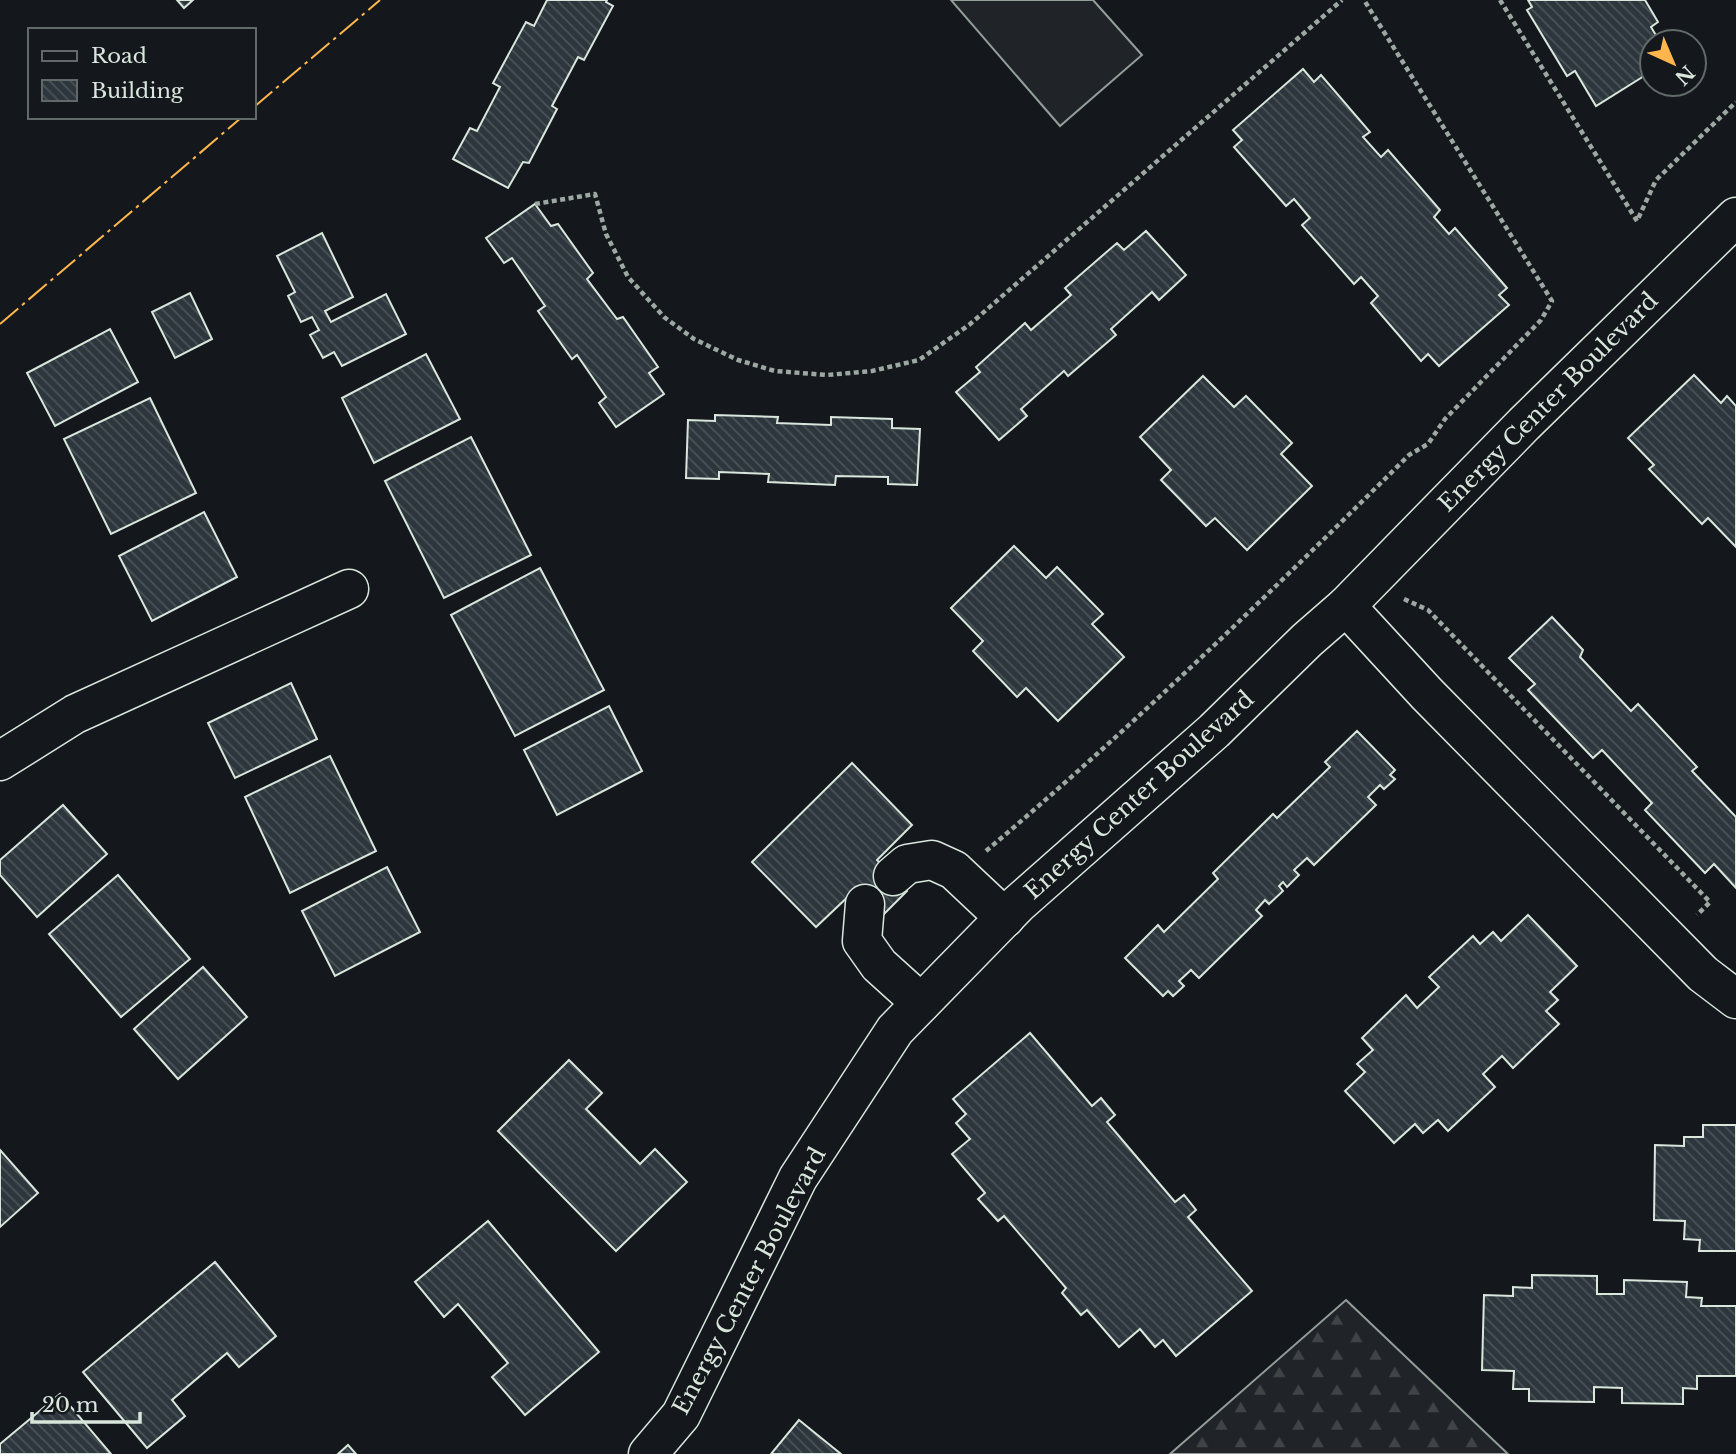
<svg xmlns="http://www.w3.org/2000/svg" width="1736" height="1454" viewBox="0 0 1736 1454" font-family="'Libre Baskerville',serif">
<defs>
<pattern id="forest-firs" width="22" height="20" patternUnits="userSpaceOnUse" patternTransform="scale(1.75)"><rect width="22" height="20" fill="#202428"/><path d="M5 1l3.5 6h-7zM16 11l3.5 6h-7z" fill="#404447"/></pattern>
<pattern id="building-back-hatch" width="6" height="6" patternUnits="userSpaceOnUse" patternTransform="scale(1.75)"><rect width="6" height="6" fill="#2c363c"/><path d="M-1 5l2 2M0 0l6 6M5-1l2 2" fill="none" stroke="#4a5358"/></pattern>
</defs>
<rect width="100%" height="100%" fill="#14181c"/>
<polygon fill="url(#forest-firs)" stroke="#939e99" stroke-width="2" points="1346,1300 1508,1454 1170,1454"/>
<polygon fill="#202428" stroke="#939e99" stroke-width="2" points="951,0 1093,0 1142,55 1060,126"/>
<g fill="url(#building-back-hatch)" stroke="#d8e6dc" stroke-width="2">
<polygon points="177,0 193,0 184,8"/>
<polygon points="547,0 607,0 606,2 613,6 584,60 578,57 552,106 557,109 529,163 523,162 508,188 453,159 470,128 477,131 500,87 493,83 526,22 534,26"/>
<polygon points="1528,0 1645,0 1658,22 1651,27 1660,42 1652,42 1652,71 1596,106 1575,71 1567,76 1527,10 1532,7"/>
<polygon points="1303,69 1314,82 1321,75 1370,132 1363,137 1381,157 1388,150 1440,210 1434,217 1449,234 1455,228 1507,288 1499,295 1509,305 1439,366 1428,354 1421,361 1371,303 1378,296 1361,277 1354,284 1302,225 1310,218 1294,199 1286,206 1234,147 1242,140 1233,130"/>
<polygon points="535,204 551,226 558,224 593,273 587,279 617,319 623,317 658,367 649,373 664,394 616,427 599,403 606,397 577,355 572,359 538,311 545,306 512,258 504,263 486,238"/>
<polygon points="1146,231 1186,275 1159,300 1152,292 1111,329 1116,335 1068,376 1064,371 1021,409 1027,416 999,440 956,392 980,372 976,367 1025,323 1031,330 1071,295 1065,288 1117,243 1124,250"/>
<polygon points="322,233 353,297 325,311 331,322 386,294 406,334 342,366 334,352 323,358 310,335 319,330 312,317 301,322 288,296 295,292 277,256"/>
<polygon points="190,293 212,339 175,358 152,312"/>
<polygon points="110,329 138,382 55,426 27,373"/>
<polygon points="426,354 460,419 374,463 342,398"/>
<polygon points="1694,375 1721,403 1727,396 1736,406 1736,547 1708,518 1702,524 1649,469 1654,465 1628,438"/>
<polygon points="1203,376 1234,407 1246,396 1292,443 1281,454 1312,486 1247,550 1215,518 1206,526 1161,480 1171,470 1140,437"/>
<polygon points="150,398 196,493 111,534 64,439"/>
<polygon points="715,415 778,417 777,423 831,425 831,417 892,419 892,428 920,429 917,485 888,484 888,477 836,476 835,485 768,482 769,474 719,472 719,479 686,478 688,420 715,421"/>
<polygon points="471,437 531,555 444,598 385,481"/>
<polygon points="204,512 237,577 152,621 119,556"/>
<polygon points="1014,546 1046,578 1057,567 1103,614 1092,624 1124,657 1058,721 1026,688 1017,697 973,651 983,641 951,608"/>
<polygon points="540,568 604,690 515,736 451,615"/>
<polygon points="1552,617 1583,650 1580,657 1631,711 1638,704 1697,767 1692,771 1736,817 1736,888 1714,864 1705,873 1645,810 1652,803 1602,750 1593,758 1528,690 1535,684 1509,658"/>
<polygon points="291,683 317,739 235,778 208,723"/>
<polygon points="609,706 642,771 557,815 524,750"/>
<polygon points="1357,731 1395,770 1390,775 1395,779 1384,789 1380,785 1368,797 1376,805 1314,865 1307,858 1294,870 1299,875 1287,887 1283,882 1279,886 1283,891 1269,904 1265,900 1256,910 1262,916 1199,978 1191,970 1179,981 1184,986 1173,996 1168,991 1163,996 1125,958 1158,925 1164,932 1218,879 1213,873 1273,814 1277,818 1330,767 1325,762"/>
<polygon points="330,756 376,851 290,893 245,797"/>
<polygon points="852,763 912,825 877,860 907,891 879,919 853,892 816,927 752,862"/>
<polygon points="63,805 107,854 37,917 0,875 0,860"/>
<polygon points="387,867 420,932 335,976 302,911"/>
<polygon points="118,875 190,959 121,1017 49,934"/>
<polygon points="1528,915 1577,966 1550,992 1558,1000 1546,1011 1559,1024 1513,1068 1502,1056 1483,1074 1495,1087 1448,1131 1438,1120 1423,1133 1415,1124 1394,1143 1345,1091 1365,1072 1357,1064 1373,1050 1362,1038 1406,995 1417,1008 1439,987 1429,977 1473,936 1480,944 1493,932 1501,941"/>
<polygon points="203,967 247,1017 178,1079 134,1029"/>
<polygon points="1030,1033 1092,1106 1101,1098 1115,1115 1107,1122 1175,1202 1184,1195 1196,1210 1188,1217 1252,1291 1176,1356 1163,1340 1155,1347 1140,1329 1119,1347 1087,1310 1081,1315 1062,1293 1066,1288 1004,1216 998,1221 978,1199 985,1193 952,1154 970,1139 956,1123 966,1114 953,1099"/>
<polygon points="569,1060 602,1093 586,1109 640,1164 655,1149 687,1182 616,1251 498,1131"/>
<polygon points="1703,1125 1736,1125 1736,1251 1699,1251 1700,1240 1684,1239 1685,1221 1654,1220 1655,1145 1684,1146 1684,1137 1703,1137"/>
<polygon points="0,1150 38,1193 0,1227"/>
<polygon points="488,1221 599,1352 525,1415 492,1377 508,1363 458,1304 444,1317 415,1282"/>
<polygon points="215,1262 276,1336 239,1367 227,1353 172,1400 185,1416 147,1448 83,1372"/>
<polygon points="1532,1275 1597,1276 1597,1294 1624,1294 1624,1280 1687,1282 1686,1297 1702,1298 1701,1306 1736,1306 1736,1376 1697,1376 1697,1389 1683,1388 1683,1404 1622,1403 1622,1388 1594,1387 1594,1402 1529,1401 1529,1389 1513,1389 1514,1371 1482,1370 1484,1295 1513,1296 1513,1287 1532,1288"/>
<polygon points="60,1394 111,1454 0,1454 0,1444"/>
<polygon points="799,1420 841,1454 771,1454"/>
<polygon points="348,1445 356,1454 338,1454"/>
</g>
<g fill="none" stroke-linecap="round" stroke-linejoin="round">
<g stroke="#d8e6dc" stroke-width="41">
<g id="minor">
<polyline points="1346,606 1427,694 1703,974 1736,999"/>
<polyline points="0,761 75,714 349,589"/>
<polyline points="893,876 907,864 932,860 954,870 1005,918"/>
<polyline points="865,904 862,941 879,965 921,1003"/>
<polyline points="648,1454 681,1415 798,1178 895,1030 1018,904 1214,731 1307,640 1346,606 1524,424 1736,217"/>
</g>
</g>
<g stroke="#9da8a2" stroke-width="4.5" stroke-dasharray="5 3.5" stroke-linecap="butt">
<polyline points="1500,0 1637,221 1656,180 1736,102"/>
<polyline points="535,204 595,194 606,234 628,277 664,317 694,339 738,360 775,371 827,375 872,371 919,360 969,325 1342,0"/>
<polyline points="1404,599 1428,610 1710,902 1697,915"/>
<path d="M986,851c148,-125 286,-260 423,-396l19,-11 17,-25 96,-99 11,-19 -188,-301"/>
</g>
<use href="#minor" stroke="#14181c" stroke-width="38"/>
<g stroke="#ffb74d" stroke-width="2" stroke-dasharray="24 5 3.5 5" stroke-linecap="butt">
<polyline points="254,107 380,0"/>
<polyline points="0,324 242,117"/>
</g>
</g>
<g text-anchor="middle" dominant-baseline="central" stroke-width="5" stroke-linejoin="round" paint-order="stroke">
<g font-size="23" fill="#d8e6dc" stroke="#14181c">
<text transform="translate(1548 402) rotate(-45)">Energy Center Boulevard</text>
<text transform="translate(1139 795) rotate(-42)">Energy Center Boulevard</text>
<text transform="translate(749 1281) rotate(-62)">Energy Center Boulevard</text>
</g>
</g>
<rect x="28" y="28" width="228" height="91" fill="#14181c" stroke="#626a69" stroke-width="2"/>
<rect x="42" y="51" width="35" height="10" fill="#14181c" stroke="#626a69" stroke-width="2"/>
<text x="91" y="63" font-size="21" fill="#d8e6dc">Road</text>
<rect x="42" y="80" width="35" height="21" fill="url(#building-back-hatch)" stroke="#626a69" stroke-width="2"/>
<text x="91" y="98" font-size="21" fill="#d8e6dc">Building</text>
<g transform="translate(1673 63) rotate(136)"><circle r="33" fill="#14181c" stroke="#626a69" stroke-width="2"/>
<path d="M0-5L12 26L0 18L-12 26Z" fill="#ffb74d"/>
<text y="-10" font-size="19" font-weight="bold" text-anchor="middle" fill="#d8e6dc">N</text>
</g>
<path d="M32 1412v10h108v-10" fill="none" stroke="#d8e6dc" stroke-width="3.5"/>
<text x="42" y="1412" font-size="21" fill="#d8e6dc" stroke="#14181c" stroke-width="5" paint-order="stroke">20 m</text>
</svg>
